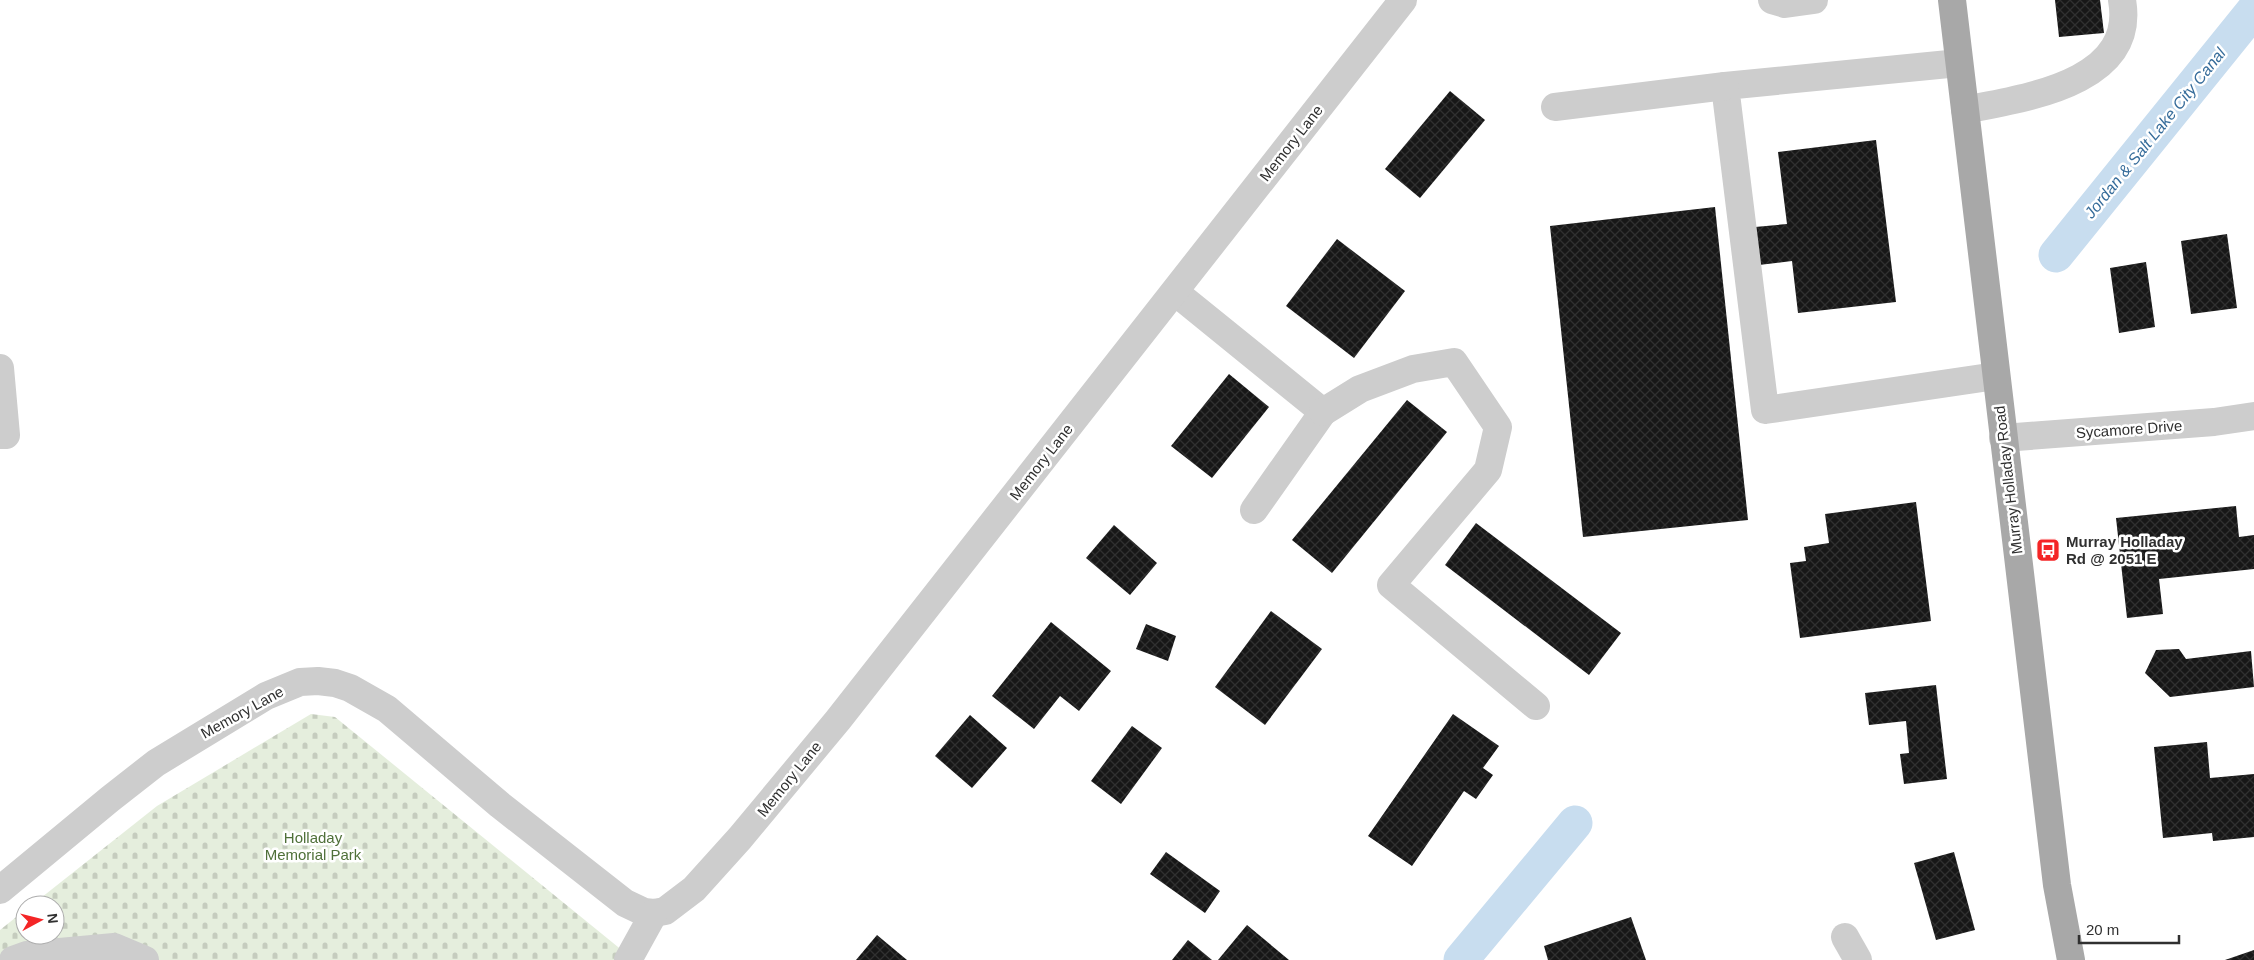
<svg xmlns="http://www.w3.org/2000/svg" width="2254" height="960" viewBox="0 0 2254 960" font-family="Helvetica,sans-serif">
<defs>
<pattern id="cemetery-stones" width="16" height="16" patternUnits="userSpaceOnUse" patternTransform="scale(1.25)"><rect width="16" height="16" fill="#e5eedd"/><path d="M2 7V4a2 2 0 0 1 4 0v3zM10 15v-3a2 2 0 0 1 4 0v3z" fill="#c5ccbe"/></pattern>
<pattern id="building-cross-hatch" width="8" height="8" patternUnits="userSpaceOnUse" patternTransform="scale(1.25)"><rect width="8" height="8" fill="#171717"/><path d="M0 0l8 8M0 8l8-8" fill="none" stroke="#303030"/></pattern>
</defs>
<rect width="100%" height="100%" fill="#fff"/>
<polygon fill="url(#cemetery-stones)" points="311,714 335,717 634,960 0,960 0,930 25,910 25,935 55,935 55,905 32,905 157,806"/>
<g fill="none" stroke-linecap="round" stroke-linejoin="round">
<g stroke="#c8ddef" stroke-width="35">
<polyline points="2056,255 2254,10"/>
<polyline points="1461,960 1575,823"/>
</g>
</g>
<g fill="url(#building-cross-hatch)">
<polygon points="2055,0 2100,0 2104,33 2059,37"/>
<polygon points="1450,91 1485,120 1420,198 1385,169"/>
<polygon points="1876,140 1896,302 1798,313 1792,261 1759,265 1755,227 1787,224 1778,152"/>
<polygon points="1715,207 1748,520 1583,537 1550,226"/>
<polygon points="2227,234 2237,308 2191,314 2181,241"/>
<polygon points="1337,239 1405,291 1354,358 1286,306"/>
<polygon points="2146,262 2155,327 2119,333 2110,268"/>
<polygon points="1229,374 1269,407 1212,478 1171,446"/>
<polygon points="1407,400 1447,432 1332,573 1292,540"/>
<polygon points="1916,502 1931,621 1800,638 1790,563 1806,561 1804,547 1829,543 1825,514"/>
<polygon points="2236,506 2239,537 2254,535 2254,569 2159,579 2163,614 2127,618 2116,518"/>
<polygon points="1476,523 1621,633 1589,675 1445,565"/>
<polygon points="1114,525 1157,563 1130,595 1086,558"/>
<polygon points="1271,611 1322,649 1265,725 1215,687"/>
<polygon points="1051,622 1111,671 1079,711 1060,696 1034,729 992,696"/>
<polygon points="1146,624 1176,636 1168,661 1136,649"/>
<polygon points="2179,649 2186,659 2251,651 2254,687 2170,697 2145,673 2156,650"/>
<polygon points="1936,685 1947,779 1904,784 1900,754 1909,753 1906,721 1869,725 1865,693"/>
<polygon points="1453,714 1499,746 1483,768 1493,775 1476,799 1464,791 1412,866 1368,836"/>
<polygon points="970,715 1007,748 972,788 935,756"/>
<polygon points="1132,726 1162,748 1121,804 1091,781"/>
<polygon points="2207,742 2210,778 2254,774 2254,837 2213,841 2212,833 2163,838 2154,747"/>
<polygon points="1166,852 1220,891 1205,913 1150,874"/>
<polygon points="1954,852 1975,930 1936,940 1914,863"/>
<polygon points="1631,917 1646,960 1548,960 1544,946"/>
<polygon points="1247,925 1289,960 1218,960"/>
<polygon points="877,935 907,960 856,960"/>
<polygon points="1188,940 1212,960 1172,960"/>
<polygon points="2254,950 2254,960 2225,960"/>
</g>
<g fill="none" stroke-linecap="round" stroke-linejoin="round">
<g stroke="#cdcdcd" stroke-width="28">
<polyline points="1772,0 1785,4 1814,0"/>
<polyline points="1959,63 1725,86 1765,410 1996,376"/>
<polyline points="1555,107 1725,86"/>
<path d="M1965,110c58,-12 172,-26 157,-110"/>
<polyline points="1175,292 1323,412 1254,510"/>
<polyline points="0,368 6,435 0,435"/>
<polyline points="1323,412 1360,389 1413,369 1454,362 1498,427 1488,470 1391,585 1536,706"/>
<polyline points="2003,438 2214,422 2254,416"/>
<polyline points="0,890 110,799 156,763 266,696 300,682 318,681 335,683 350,688 387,709 500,805 625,903 644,912 654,913 665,911 694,889 740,838 838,720 1403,0"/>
<polyline points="1845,937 1858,960"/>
<polyline points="13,960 27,955 114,947 145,960"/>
<polyline points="628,960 654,913"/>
</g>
<polyline stroke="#a8a8a8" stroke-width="28" points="1952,0 2057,885 2071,960"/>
</g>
<defs>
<g id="bus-square" transform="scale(1.25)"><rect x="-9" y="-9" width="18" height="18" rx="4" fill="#f42526" stroke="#fff"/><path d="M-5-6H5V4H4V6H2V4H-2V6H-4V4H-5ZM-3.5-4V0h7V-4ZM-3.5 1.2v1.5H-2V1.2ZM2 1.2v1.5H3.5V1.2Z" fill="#fff"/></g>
</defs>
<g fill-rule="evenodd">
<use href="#bus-square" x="2048" y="550"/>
</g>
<g text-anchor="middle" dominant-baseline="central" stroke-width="5" stroke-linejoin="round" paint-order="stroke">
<g font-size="15" fill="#303030" stroke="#fff">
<text transform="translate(1291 143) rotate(-52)">Memory Lane</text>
<text transform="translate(2129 429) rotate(-4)">Sycamore Drive</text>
<text transform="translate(1041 462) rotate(-52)">Memory Lane</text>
<text transform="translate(2008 480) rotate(-97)">Murray Holladay Road</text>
<text transform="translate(242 712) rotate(-29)">Memory Lane</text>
<text transform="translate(789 779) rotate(-51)">Memory Lane</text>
</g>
<g font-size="15" font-weight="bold" fill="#303030" stroke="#fff" text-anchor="start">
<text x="2066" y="541">Murray Holladay<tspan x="2066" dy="17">Rd @ 2051 E</tspan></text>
</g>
<g font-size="15" fill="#4f7039" stroke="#fff">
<text x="313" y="837">Holladay<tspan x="313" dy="17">Memorial Park</tspan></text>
</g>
<g font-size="16" font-style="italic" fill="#366c9a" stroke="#fff">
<text transform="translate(2155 133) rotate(-51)">Jordan &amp; Salt Lake City Canal</text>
</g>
</g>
<g transform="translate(40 920) rotate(83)"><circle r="24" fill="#ffffff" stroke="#acacac"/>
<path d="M0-4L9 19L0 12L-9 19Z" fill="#f42526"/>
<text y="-8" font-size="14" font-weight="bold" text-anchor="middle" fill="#303030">N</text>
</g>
<path d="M2079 935v8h100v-8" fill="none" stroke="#303030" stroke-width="2.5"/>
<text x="2086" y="935" font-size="15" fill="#303030" stroke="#ffffff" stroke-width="4" paint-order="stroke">20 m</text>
</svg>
